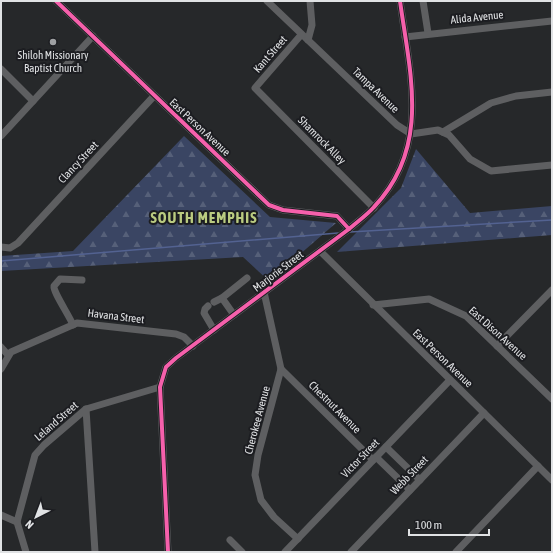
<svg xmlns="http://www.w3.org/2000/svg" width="553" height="553" viewBox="0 0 553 553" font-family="'Asap Condensed',sans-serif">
<defs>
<pattern id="forest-firs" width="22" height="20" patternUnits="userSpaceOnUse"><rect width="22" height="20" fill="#3a4563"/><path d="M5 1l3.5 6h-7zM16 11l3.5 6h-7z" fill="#566079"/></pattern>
</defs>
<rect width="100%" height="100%" fill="#26282a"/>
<g fill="url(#forest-firs)">
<polygon points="184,136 270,217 336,223 269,281 243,257 1,271 1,256 73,251"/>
<polygon points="416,149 470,213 552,206 552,235 337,252 401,188"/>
</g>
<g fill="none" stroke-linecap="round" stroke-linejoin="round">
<g stroke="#536291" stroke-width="1.5">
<polyline points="350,232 552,220"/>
<polyline points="1,261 338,233"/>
</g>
<g stroke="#5e5f61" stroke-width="7">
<polyline points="56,1 269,205 283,210 337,216 349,229"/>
<polyline points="267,1 397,125 411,134 438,130 449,135 470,159 491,171 552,165"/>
<polyline points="423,1 428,33"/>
<polyline points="301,35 255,88 374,208"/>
<polyline points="405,37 552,21"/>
<polyline points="308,40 312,25 310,1"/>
<polyline points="1,69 33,101"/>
<polyline points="443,132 491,103 516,96 552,92"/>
<polyline points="1,136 93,36"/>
<polyline points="1,247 10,248 18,243 154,96"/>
<polyline points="320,251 552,480"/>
<polyline points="264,292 281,369 258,455 255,475 261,500 274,517 298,539"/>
<polyline points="214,302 222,298"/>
<polyline points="373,305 429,299 466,316 552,399"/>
<polyline points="208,306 205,309 204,313 214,330"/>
<polyline points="234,315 222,298 247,278"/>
<path d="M73,325c-4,-10 -20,-33 -19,-39l6,-7 22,1"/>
<polyline points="497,346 552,290"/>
<polyline points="1,347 8,355"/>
<polyline points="1,369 11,352 77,323 176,334 184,337 193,346"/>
<polyline points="281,369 373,460"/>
<polyline points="86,409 95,552"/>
<polyline points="386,447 420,480"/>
<polyline points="376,457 410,490"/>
<polyline points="1,515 17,522 26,552"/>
<polyline points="17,522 35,455 44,445 86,409 160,387"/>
<polyline points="230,540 242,552"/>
<path d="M168,552l-8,-165 6,-20 10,-9 173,-129c8,-7 18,-14 25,-22 57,-60 36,-133 26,-206"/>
<polyline points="285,552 450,380"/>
<polyline points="351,552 484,413"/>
<polyline points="456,552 538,466"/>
</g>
<g stroke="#1c1d21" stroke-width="6">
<g id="cycleway">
<polyline points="56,1 269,205 283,210 337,216 349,229"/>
<path d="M168,552l-8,-165 6,-20 10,-9 173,-129c8,-7 18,-14 25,-22 57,-60 36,-133 26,-206"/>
</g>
</g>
<use href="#cycleway" stroke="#f560ab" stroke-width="4"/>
</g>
<circle fill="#9fa1a3" stroke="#1c1d21" stroke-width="1.5" cx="53" cy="42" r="4"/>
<g text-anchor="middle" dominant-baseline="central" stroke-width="4" stroke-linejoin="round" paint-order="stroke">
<g font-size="11" fill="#e0e2e4" stroke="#1c1d21">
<text transform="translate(477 17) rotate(-6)">Alida Avenue</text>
<text transform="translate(270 54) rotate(-49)">Kant Street</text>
<text transform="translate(376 90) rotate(44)">Tampa Avenue</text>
<text transform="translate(200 127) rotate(43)">East Person Avenue</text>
<text transform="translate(322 140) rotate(45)">Shamrock Alley</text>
<text transform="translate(78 162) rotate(-47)">Clancy Street</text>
<text transform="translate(278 271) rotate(-37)">Marjorie Street</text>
<text transform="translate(116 316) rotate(7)">Havana Street</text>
<text transform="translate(498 333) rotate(42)">East Dison Avenue</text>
<text transform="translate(443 358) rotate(44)">East Person Avenue</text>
<text transform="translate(335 407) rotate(45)">Chestnut Avenue</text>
<text transform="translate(257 420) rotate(-75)">Cherokee Avenue</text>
<text transform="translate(56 421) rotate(-41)">Leland Street</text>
<text transform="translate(360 458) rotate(-46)">Victor Street</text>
<text transform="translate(409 475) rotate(-46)">Webb Street</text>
</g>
<g font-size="11" fill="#e0e2e4" stroke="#1c1d21">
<text x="53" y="55">Shiloh Missionary<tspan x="53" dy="13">Baptist Church</tspan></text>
</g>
<g font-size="15" font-weight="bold" letter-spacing="1" fill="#bacb80" stroke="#1c1d21">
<text x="204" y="217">SOUTH MEMPHIS</text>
</g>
</g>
<rect width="553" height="553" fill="none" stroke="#e0e2e4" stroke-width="4"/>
<g transform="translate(36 517) rotate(222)" stroke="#1c1d21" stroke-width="3" paint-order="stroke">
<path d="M0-3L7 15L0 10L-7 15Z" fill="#e0e2e4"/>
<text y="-6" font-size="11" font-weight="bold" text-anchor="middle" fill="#e0e2e4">N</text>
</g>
<path d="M409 529v6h80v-6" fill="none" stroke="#e0e2e4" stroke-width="2"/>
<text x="415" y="529" font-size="12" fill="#e0e2e4" stroke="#1c1d21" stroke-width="3" paint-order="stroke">100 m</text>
</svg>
